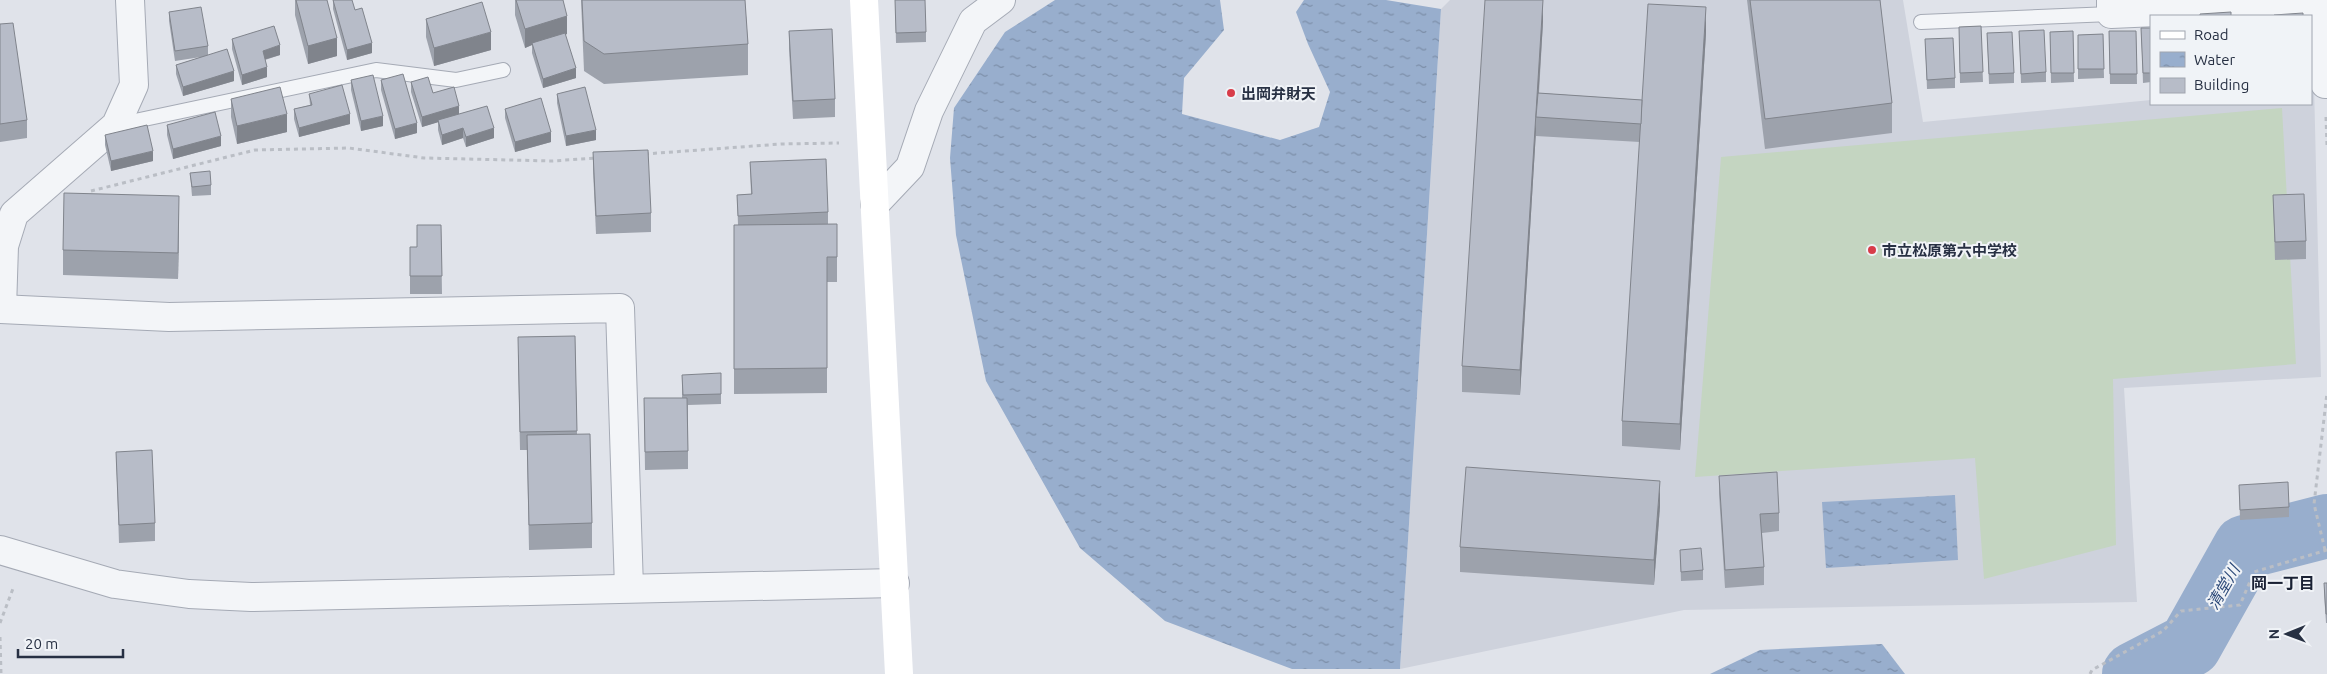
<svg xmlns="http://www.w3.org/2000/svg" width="2327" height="674" viewBox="0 0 2327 674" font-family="Ubuntu,'Noto Sans JP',sans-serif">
<defs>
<pattern id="water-ripples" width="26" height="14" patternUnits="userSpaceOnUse" patternTransform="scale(1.25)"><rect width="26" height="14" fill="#98aecd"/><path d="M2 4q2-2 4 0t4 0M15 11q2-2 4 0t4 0" fill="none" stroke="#7c8ea8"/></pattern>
</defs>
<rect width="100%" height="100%" fill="#e0e3ea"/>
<polygon fill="#ced2dc" points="1450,0 1903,0 1923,122 2151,100 2151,104 2311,104 2311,84 2314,84 2321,377 2124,388 2137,602 1684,610 1400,669 1441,9"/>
<polygon fill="#c4d5c1" points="2282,108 2296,364 2113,379 2116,545 1984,579 1975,458 1695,477 1721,157"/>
<g fill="url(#water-ripples)">
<polygon points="1055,0 1220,0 1224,30 1184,78 1182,114 1280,140 1319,127 1330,92 1308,44 1296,12 1304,0 1386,0 1441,9 1400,669 1292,669 1165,621 1080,548 986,381 956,235 950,158 954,108 1005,32"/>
<polygon points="1955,495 1958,560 1826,568 1822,502"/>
<polygon points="1882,644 1905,674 1710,674 1760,650"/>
</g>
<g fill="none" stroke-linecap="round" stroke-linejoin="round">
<polyline stroke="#98aecd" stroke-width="64" points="2134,674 2190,645 2245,547 2327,526"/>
<g stroke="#a5aab5" stroke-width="16">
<g id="lane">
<polyline points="1921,22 2111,14"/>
<polyline points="116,125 376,70 456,80 503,70"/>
</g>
</g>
<g stroke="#a5aab5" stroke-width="30">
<g id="street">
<polyline points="2111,0 2111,14 2319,5"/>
<polyline points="2319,0 2325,84 2327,84"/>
<polyline points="875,204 910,167 929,111 973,21 1001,0"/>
<polyline points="0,309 169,317 620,308 629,588"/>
<polyline points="2,309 4,246 14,214 116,125 134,85 130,0"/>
<polyline points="0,550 115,584 189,594 251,597 895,583"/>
</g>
</g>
<g stroke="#babec5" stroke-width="3" stroke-dasharray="4 4" stroke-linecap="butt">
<polyline points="2326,117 2327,145"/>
<polyline points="645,154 781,144 839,143"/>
<polyline points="91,191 255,150 349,148 424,158 552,161 597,158"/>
<polyline points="2325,550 2314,504 2327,393"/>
<polyline points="0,623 14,586"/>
<polyline points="0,637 1,674"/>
<polyline points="2090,674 2092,670 2163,631 2181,611 2240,605 2254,572 2327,550"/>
</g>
<use href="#lane" stroke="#f3f5f8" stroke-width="14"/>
<use href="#street" stroke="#f3f5f8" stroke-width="28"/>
<polyline stroke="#fff" stroke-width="28" points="864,0 899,674"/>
</g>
<g fill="#9da2ac">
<polygon points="295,0 327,0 337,56 308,64 295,15"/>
<polygon points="333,0 355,10 372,53 347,60 333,9"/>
<polygon points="515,0 563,0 567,34 565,35 576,78 543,88 532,53 532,45 525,48 515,15"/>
<polygon points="581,0 745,0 748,44 748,75 604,84 584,71"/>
<polygon points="895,0 926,32 926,42 896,43"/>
<polygon points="1747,0 1880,0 1892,103 1892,133 1765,149"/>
<polygon points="169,12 208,46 208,55 234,81 183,96 176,74 176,65 201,57 175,61 169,21"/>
<polygon points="426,19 491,50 434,66 426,37"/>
<polygon points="1543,22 1539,93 1642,100 1706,33 1680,450 1622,446 1622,421 1640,142 1536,136 1536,131 1520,395 1462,392 1462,366"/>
<polygon points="0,24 27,120 27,138 0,142"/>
<polygon points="1981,26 1983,82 1960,83 1959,27"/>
<polygon points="2141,28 2151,28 2151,82 2143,83"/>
<polygon points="789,31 835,99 835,117 793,119 789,49"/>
<polygon points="2019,31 2046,72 2046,82 2021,83"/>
<polygon points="2073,31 2074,82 2051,83 2050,32"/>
<polygon points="2109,31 2136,31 2137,84 2110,84"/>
<polygon points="1987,33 2014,73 2014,83 1989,84"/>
<polygon points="2103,34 2104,78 2078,79 2078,35"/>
<polygon points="232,39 280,55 265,60 267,77 242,85 232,49"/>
<polygon points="1925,39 1955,78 1955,88 1927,89"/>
<polygon points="351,80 383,126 361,131 351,90"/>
<polygon points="381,80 417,133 395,139 381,90"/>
<polygon points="411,82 433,93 459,114 494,138 466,147 463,138 442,145 438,130 438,122 422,127 411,92"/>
<polygon points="309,94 350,124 299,137 294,119 294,109 310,105"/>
<polygon points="557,94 596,140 566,146 557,103"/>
<polygon points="231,99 287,132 237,144 231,117"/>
<polygon points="505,109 551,142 515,152 505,118"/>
<polygon points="167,125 221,146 173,159 167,135"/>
<polygon points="105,135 153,161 111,171 105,145"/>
<polygon points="593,152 651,213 651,232 596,234 593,170"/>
<polygon points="750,162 828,212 828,224 837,224 837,282 827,282 827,393 734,394 734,225 738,225 737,195 751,194"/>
<polygon points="190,173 211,185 211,195 192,196"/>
<polygon points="2273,195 2306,241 2306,259 2275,260"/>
<polygon points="179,222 178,279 63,275 63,250"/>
<polygon points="441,225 442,294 410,294 410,247 417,247"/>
<polygon points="575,336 577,434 592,523 592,548 529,550 527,450 520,450 518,355"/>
<polygon points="682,375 721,394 721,404 688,405 688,469 645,470 644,398 682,398"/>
<polygon points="116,452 155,523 155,541 119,543"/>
<polygon points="1719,476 1779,513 1779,531 1762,533 1764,567 1764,585 1725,588 1719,494"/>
<polygon points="2239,485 2289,507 2289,517 2240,520"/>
<polygon points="1660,506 1654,585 1460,572 1460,547"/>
<polygon points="1680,550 1703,570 1703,580 1681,581"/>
<polygon points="2327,583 2327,623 2326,623 2324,592"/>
</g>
<g fill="#80848c">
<polygon points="1543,0 1543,22 1537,117 1536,117 1536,131 1520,395 1520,370"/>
<polygon points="1706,7 1706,33 1680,450 1680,424"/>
<polygon points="567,16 567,34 532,45 532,43 532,45 525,48 525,29"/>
<polygon points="491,32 491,50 434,66 434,48"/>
<polygon points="337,38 337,56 308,64 308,46"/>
<polygon points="372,43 372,53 347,60 347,50"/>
<polygon points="280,45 280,55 263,60 263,51"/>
<polygon points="267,67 267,77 242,85 242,75"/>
<polygon points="576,68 576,78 543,88 543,79"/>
<polygon points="234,71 234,81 183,96 183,87"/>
<polygon points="459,106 459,116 422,127 422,117"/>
<polygon points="287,114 287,132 237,144 237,126"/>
<polygon points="350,114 350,124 299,137 299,128"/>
<polygon points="383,116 383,126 361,131 361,121"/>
<polygon points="417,123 417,133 395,139 395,129"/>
<polygon points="463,128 463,138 442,145 442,135"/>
<polygon points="494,128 494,138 466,147 466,137"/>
<polygon points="596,130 596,140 566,146 566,136"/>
<polygon points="551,132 551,142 515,152 515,142"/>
<polygon points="221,136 221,146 173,159 173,149"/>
<polygon points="153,151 153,161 111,171 111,161"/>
<polygon points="179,196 179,222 178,279 178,253"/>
<polygon points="1660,481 1660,506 1654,585 1654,560"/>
</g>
<g fill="#b7bcc8" stroke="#80848c">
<polygon points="296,0 327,0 337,38 308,46"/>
<polygon points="333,0 352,0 355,10 362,8 372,43 347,50"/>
<polygon points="516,0 563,0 567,16 525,29"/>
<polygon points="582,0 745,0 748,44 604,54 584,41"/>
<polygon points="895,0 925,0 926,32 896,33"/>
<polygon points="1485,0 1543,0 1520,370 1462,366"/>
<polygon points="1750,0 1880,0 1892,103 1765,119"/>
<polygon points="482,2 491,32 434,48 426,19"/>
<polygon points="1648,4 1706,7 1680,424 1622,421"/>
<polygon points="201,7 208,46 175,51 169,12"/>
<polygon points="2231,12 2231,16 2200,16 2200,14"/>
<polygon points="2303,13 2303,16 2274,16 2274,15"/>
<polygon points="13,23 27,120 0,124 0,24"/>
<polygon points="274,26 280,45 263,51 267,67 242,75 232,39"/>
<polygon points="1981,26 1983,72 1960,73 1959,27"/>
<polygon points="2141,28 2151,28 2151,73 2143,73"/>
<polygon points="832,29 835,99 793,101 789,31"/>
<polygon points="2044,30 2046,72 2021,74 2019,31"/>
<polygon points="2073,31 2074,73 2051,73 2050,32"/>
<polygon points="2109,31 2136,31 2137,74 2110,74"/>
<polygon points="2012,32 2014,73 1989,74 1987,33"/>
<polygon points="565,33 576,68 543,79 532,43"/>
<polygon points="2103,34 2104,69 2078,69 2078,35"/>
<polygon points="1953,38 1955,78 1927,80 1925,39"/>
<polygon points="227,49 234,71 183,87 176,65"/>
<polygon points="403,74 417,123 395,129 381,80"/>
<polygon points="373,75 383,116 361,121 351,80"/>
<polygon points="428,77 433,93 454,87 459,106 422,117 411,82"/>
<polygon points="342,85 350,114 299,128 294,109 312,105 309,94"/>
<polygon points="280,87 287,114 237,126 231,99"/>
<polygon points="585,87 596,130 566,136 557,94"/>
<polygon points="1538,93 1642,100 1641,124 1536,117"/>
<polygon points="541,98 551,132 515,142 505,109"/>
<polygon points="487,106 494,128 466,137 463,128 442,135 438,120"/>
<polygon points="215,112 221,136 173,149 167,125"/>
<polygon points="147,125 153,151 111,161 105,135"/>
<polygon points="648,150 651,213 596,216 593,152"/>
<polygon points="826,159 828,212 738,216 737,195 752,194 750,162"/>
<polygon points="210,171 211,185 192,187 190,173"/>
<polygon points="64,193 179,196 178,253 63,250"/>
<polygon points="2304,194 2306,241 2275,242 2273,195"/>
<polygon points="837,224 837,257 827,257 827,368 734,369 734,225"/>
<polygon points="417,225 441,225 442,276 410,276 410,247 417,247"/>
<polygon points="575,336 577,431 520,432 518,337"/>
<polygon points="721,373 721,394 683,395 682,375"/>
<polygon points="644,398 687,398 688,451 645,452"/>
<polygon points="590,434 592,523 529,525 527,435"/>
<polygon points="152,450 155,523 119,525 116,452"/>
<polygon points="1466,467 1660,481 1654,560 1460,547"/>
<polygon points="1777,472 1779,513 1760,514 1764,567 1725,570 1719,476"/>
<polygon points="2288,482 2289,507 2240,510 2239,485"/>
<polygon points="1701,548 1703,570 1681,572 1680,550"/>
<polygon points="2324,583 2327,583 2327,614 2326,614"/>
</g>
<g fill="#d83c49" stroke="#f0f3f7" stroke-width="2">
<circle cx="1231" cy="93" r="5"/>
<circle cx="1872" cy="250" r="5"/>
</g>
<g text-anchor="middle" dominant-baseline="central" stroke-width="4" stroke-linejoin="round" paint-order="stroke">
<g font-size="15" font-weight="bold" fill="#273043" stroke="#f0f3f7" text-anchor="start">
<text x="1241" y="93">出岡弁財天</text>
<text x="1882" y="250">市立松原第六中学校</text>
</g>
<g font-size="16" font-weight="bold" fill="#1a2134" stroke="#f0f3f7">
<text x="2283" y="583">岡一丁目</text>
</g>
<g font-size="16" font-style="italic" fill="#2e4b7a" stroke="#f0f3f7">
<text transform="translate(2223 587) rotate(-60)">清堂川</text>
</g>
</g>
<rect x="2150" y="15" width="162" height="90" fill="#f0f3f7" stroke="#a0a5af"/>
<rect x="2160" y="31" width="25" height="8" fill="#ffffff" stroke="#a0a5af"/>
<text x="2194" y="40" font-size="15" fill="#273043">Road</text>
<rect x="2160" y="52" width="25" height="15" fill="url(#water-ripples)" stroke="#a0a5af"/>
<text x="2194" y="65" font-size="15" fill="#273043">Water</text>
<rect x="2160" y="78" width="25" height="15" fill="#b7bcc8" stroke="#a0a5af"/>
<text x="2194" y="90" font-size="15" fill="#273043">Building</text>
<g transform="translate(2287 634) rotate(269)" stroke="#f0f3f7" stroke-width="4" paint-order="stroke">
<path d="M0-4L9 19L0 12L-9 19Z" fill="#273043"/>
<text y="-8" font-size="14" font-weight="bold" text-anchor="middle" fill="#273043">N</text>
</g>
<path d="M18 649v8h105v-8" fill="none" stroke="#273043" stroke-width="2.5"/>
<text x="25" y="649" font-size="15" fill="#273043" stroke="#f0f3f7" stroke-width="4" paint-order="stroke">20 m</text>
</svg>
